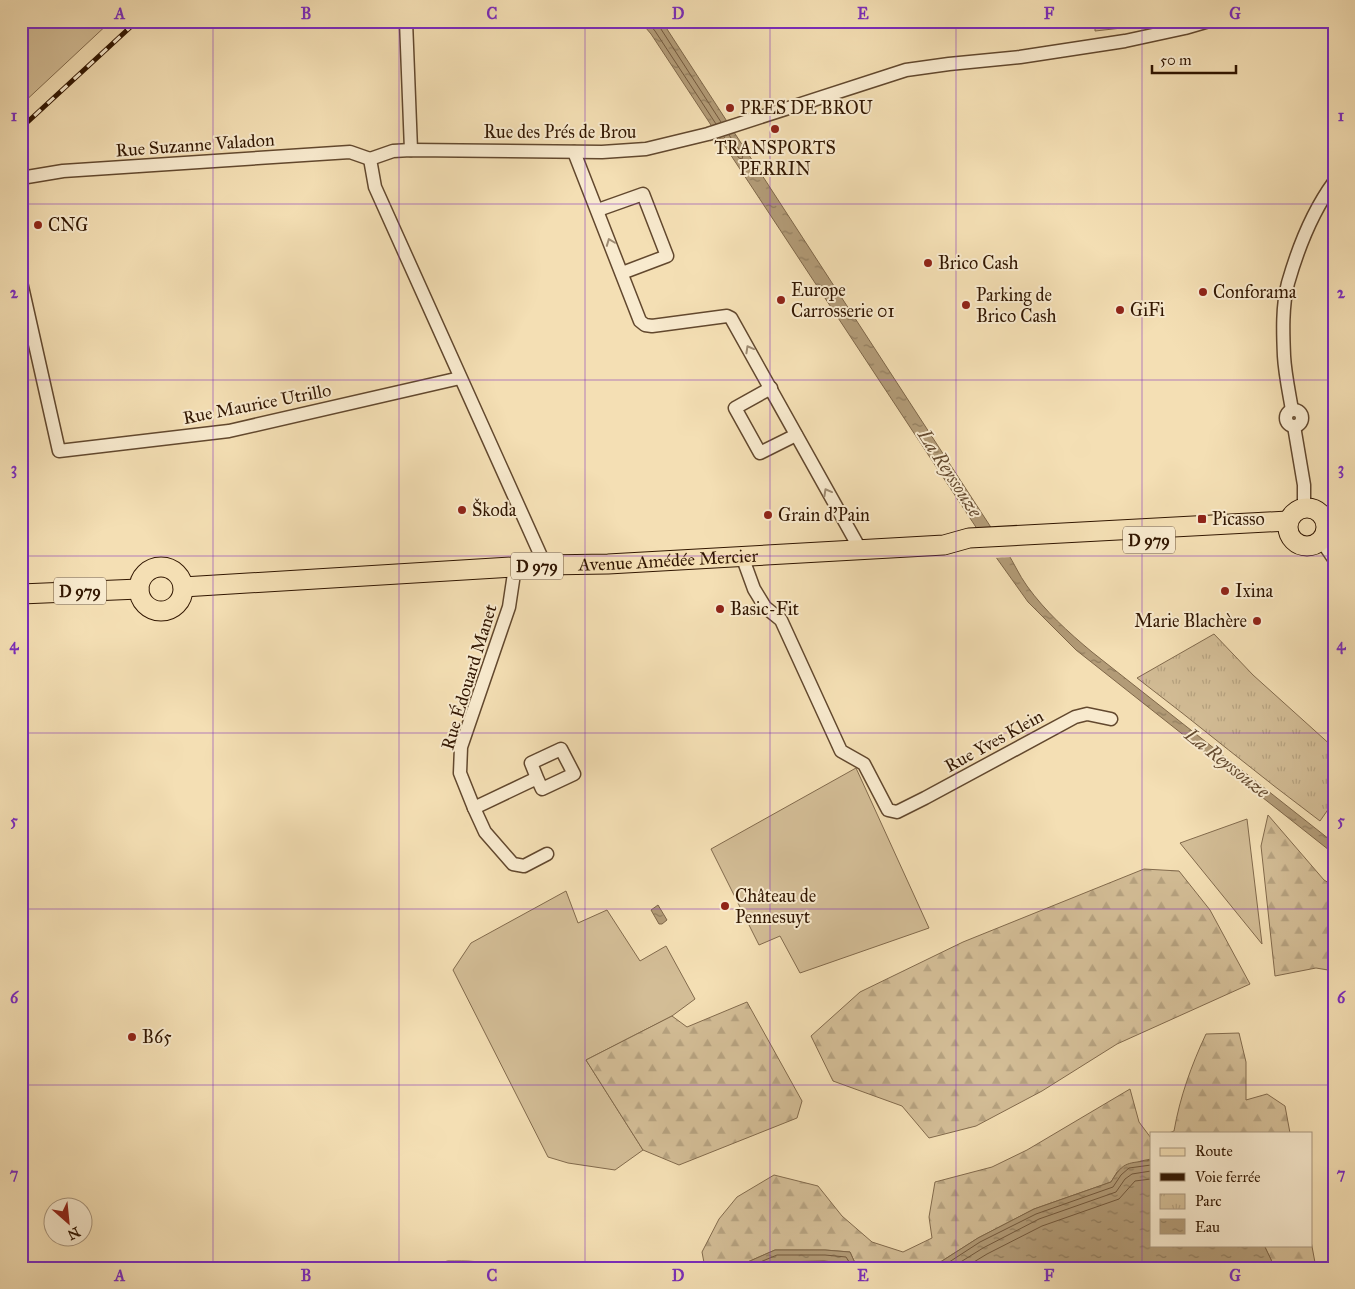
<svg xmlns="http://www.w3.org/2000/svg" width="1355" height="1289" viewBox="0 0 1355 1289" font-family="'IM FELL Great Primer',serif">
<defs>
<pattern id="forest-firs" width="22" height="20" patternUnits="userSpaceOnUse" patternTransform="scale(1.25)"><rect width="22" height="20" fill="#d3bd96"/><path d="M5 1l3.5 6h-7zM16 11l3.5 6h-7z" fill="#b6a280"/></pattern>
<pattern id="park-tufts" width="24" height="20" patternUnits="userSpaceOnUse" patternTransform="scale(1.25)"><rect width="24" height="20" fill="#d3bd96"/><path d="M3 7l-1-3M5 7V3M7 7l1-3M15 17l-1-3M17 17v-4M19 17l1-3" fill="none" stroke="#b6a280"/></pattern>
<pattern id="water-ripples" width="26" height="14" patternUnits="userSpaceOnUse" patternTransform="scale(1.25)"><rect width="26" height="14" fill="#b29b77"/><path d="M2 4q2-2 4 0t4 0M15 11q2-2 4 0t4 0" fill="none" stroke="#917d5f"/></pattern>
</defs>
<rect width="100%" height="100%" fill="#f4dfb4"/>
<filter id="stains"><feTurbulence type="fractalNoise" baseFrequency=".004" numOctaves="4"/><feColorMatrix values="0 0 0 0 .2 0 0 0 0 .09 0 0 0 0 .02 0 0 0 .5 -.17"/></filter>
<radialGradient id="worn" r=".72"><stop offset=".6" stop-color="#630" stop-opacity="0"/><stop offset="1" stop-color="#630" stop-opacity=".3"/></radialGradient>
<g fill="#d3bd96" stroke="#826a4c">
<polygon points="21,21 111,21 21,105"/>
<polygon points="856,768 929,928 800,973 780,936 759,945 711,849"/>
<polygon points="1247,819 1262,944 1180,843"/>
<polygon points="566,891 578,923 607,910 640,961 666,946 695,999 672,1016 586,1060 643,1150 615,1170 568,1163 548,1157 453,970 471,943"/>
<path d="M448,1261c18,0 35,-1 52,7h-87z"/>
</g>
<g fill="url(#forest-firs)" stroke="#826a4c">
<polygon points="1268,815 1324,880 1334,886 1334,971 1316,968 1275,976 1261,846"/>
<polygon points="1144,869 1179,871 1210,910 1250,984 1117,1044 1042,1091 976,1126 929,1138 902,1106 833,1081 811,1036 860,992 963,942"/>
<polygon points="747,1002 802,1101 797,1118 679,1165 643,1150 586,1060 672,1016 687,1027"/>
<path d="M1239,1033l7,29v38l21,-6 18,12 5,27h-121l5,-2c6,-34 17,-65 32,-97z"/>
<polygon points="1130,1089 1139,1122 1151,1138 1151,1159 1141,1161 1117,1172 1111,1182 1034,1209 978,1238 931,1268 860,1268 855,1263 850,1252 825,1250 775,1250 734,1268 705,1268 702,1252 719,1219 737,1197 774,1175 818,1186 842,1216 872,1242 903,1252 932,1238 929,1217 935,1182 992,1167 1027,1150"/>
<polygon points="1311,1241 1316,1268 1275,1268 1264,1245 1311,1245"/>
</g>
<g fill="url(#park-tufts)" stroke="#826a4c">
<polygon points="1095,21 1141,21 1140,26 1095,31"/>
<path d="M1214,634l39,41 81,73v53l-14,20c-62,-46 -121,-96 -183,-143z"/>
</g>
<g fill="url(#water-ripples)" stroke="#7e6648">
<path d="M640,21h21l4,5 342,526c7,11 12,23 20,34 18,25 41,46 65,66l242,191v11l-258,-204 -48,-48 -35,-49 -342,-519z"/>
<polygon points="658,905 667,920 662,924 659,924 651,910"/>
<path d="M1151,1160v85h113l11,23h-344l47,-30 56,-29 77,-27c13,-22 17,-18 40,-22z"/>
<polygon points="775,1250 825,1250 850,1252 855,1263 860,1268 734,1268"/>
</g>
<polygon fill="#f4dfb4" points="995,528 1013,557 994,558 975,529"/>
<g fill="none" stroke-linecap="round" stroke-linejoin="round">
<g stroke="#72583c" stroke-width="1">
<polyline points="647,21 655,31 716,124"/>
<polyline points="658,21 659,26 721,122"/>
<polyline points="724,137 739,158 742,159 743,155 729,135"/>
<polyline points="746,1268 777,1255 825,1255 846,1257 853,1268"/>
<polyline points="764,1268 778,1262 824,1261 842,1263 845,1268"/>
<polyline points="940,1268 980,1242 1036,1214 1113,1187 1121,1175 1129,1168 1151,1165"/>
<polyline points="951,1268 983,1248 1039,1219 1116,1192 1125,1179 1132,1174 1151,1171"/>
<polyline points="964,1268 987,1254 1042,1226 1119,1199 1135,1181 1151,1179"/>
</g>
<g stroke="#62482e" stroke-width="15">
<g id="street">
<polyline points="406,21 411,150"/>
<polyline points="574,152 640,321 645,325 652,326 727,316 731,318 860,549"/>
<polyline points="21,178 63,171 350,152 370,159"/>
<polyline points="598,210 643,194 667,256 622,273"/>
<polyline points="21,282 59,451 229,431 460,378"/>
<polyline points="771,388 735,408 760,453 796,435"/>
<circle cx="1294" cy="418" r="8"/>
<path d="M1292,410c-3,-18 -7,-36 -8,-54 -1,-23 -2,-50 4,-73 10,-35 24,-71 46,-101"/>
<polyline points="1294,426 1304,485 1304,507"/>
<polyline points="1321,540 1334,559"/>
<polyline points="742,556 754,589 765,607 781,620 841,751 864,764 888,810 897,812 925,798 1075,717 1087,714 1111,719"/>
<polyline points="545,565 375,187 370,159 393,151 411,150 602,152 646,149 708,134 906,70 949,64 1020,57 1125,41 1185,28 1209,21"/>
<polyline points="515,567 509,607 461,747 460,773 474,808 485,832 513,864 524,866 547,854"/>
<polyline points="474,808 537,778 542,789 574,774 561,749 531,763 537,778"/>
</g>
</g>
<g stroke="#311601" stroke-width="21">
<g id="primary">
<circle cx="1307" cy="527" r="19"/>
<circle cx="161" cy="589" r="22"/>
<path id="s1" d="M183,587l362,-22 63,-1 336,-19 25,-7 319,-17"/>
<polyline points="21,594 139,589"/>
</g>
</g>
<use href="#street" stroke="#f8eace" stroke-width="12"/>
<use href="#primary" stroke="#f4dfb4" stroke-width="19"/>
<g stroke="#311601" stroke-width="5">
<polyline id="rail" points="21,128 137,21"/>
</g>
<use href="#rail" stroke="#f8eace" stroke-width="3" stroke-dasharray="9" stroke-linecap="butt"/>
</g>
<defs><path id="oneway-chevron" d="M-2-3.5L2.5 0L-2 3.5" fill="none" stroke-width="1.6" stroke-linecap="round" stroke-linejoin="round" transform="scale(1.25)"/></defs>
<g stroke="#9e8b72">
<use href="#oneway-chevron" transform="translate(610 242) rotate(-111)"/>
<use href="#oneway-chevron" transform="translate(749 349) rotate(-119)"/>
<use href="#oneway-chevron" transform="translate(827 492) rotate(-119)"/>
</g>
<path fill="none" stroke="#7b2cbf" stroke-width="1" stroke-opacity="0.55" d="M213,21v1247M399,21v1247M585,21v1247M770,21v1247M956,21v1247M1142,21v1247M21,204h1313M21,380h1313M21,556h1313M21,733h1313M21,909h1313M21,1085h1313"/>
<g fill="#8f2418" stroke="#f8eace" stroke-width="2">
<circle cx="730" cy="108" r="5"/>
<circle cx="775" cy="129" r="5"/>
<circle cx="38" cy="225" r="5"/>
<circle cx="928" cy="263" r="5"/>
<circle cx="1203" cy="292" r="5"/>
<circle cx="781" cy="300" r="5"/>
<circle cx="966" cy="305" r="5"/>
<circle cx="1120" cy="310" r="5"/>
<circle cx="462" cy="510" r="5"/>
<circle cx="768" cy="515" r="5"/>
<rect x="1197" y="514" width="10" height="10" rx="2.5"/>
<circle cx="1225" cy="591" r="5"/>
<circle cx="720" cy="609" r="5"/>
<circle cx="1257" cy="621" r="5"/>
<circle cx="725" cy="906" r="5"/>
<circle cx="132" cy="1037" r="5"/>
</g>
<g text-anchor="middle" dominant-baseline="central" stroke-width="4" stroke-linejoin="round" paint-order="stroke">
<g fill="#f8eace" stroke="#6d563e" stroke-width="1">
<rect x="1123" y="526.5" width="52" height="27" rx="4"/>
<rect x="511" y="552.5" width="52" height="27" rx="4"/>
<rect x="54" y="577.5" width="52" height="27" rx="4"/>
</g>
<g font-size="16" font-weight="bold" fill="#311601">
<text x="1149" y="540">D 979</text>
<text x="537" y="566">D 979</text>
<text x="80" y="591">D 979</text>
</g>
<g font-size="18" fill="#311601" stroke="#f8eace" text-anchor="start">
<text x="740" y="108">PRES DE BROU</text>
<text x="775" y="148" text-anchor="middle">TRANSPORTS<tspan x="775" dy="21">PERRIN</tspan></text>
<text x="48" y="225">CNG</text>
<text x="938" y="263">Brico Cash</text>
<text x="791" y="290">Europe<tspan x="791" dy="21">Carrosserie 01</tspan></text>
<text x="1213" y="292">Conforama</text>
<text x="976" y="295">Parking de<tspan x="976" dy="21">Brico Cash</tspan></text>
<text x="1130" y="310">GiFi</text>
<text x="472" y="510">Škoda</text>
<text x="778" y="515">Grain d'Pain</text>
<text x="1212" y="519">Picasso</text>
<text x="1235" y="591">Ixina</text>
<text x="730" y="609">Basic-Fit</text>
<text x="1247" y="621" text-anchor="end">Marie Blachère</text>
<text x="735" y="896">Château de<tspan x="735" dy="21">Pennesuyt</tspan></text>
<text x="142" y="1037">B65</text>
</g>
<g font-size="18" fill="#311601" stroke="#f8eace">
<text x="560" y="132">Rue des Prés de Brou</text>
<text transform="translate(195 145) rotate(-4)">Rue Suzanne Valadon</text>
<text transform="translate(257 404) rotate(-11)">Rue Maurice Utrillo</text>
<text stroke="none"><textPath href="#s1" startOffset="486">Avenue Amédée Mercier</textPath></text>
<text transform="translate(469 677) rotate(-73)">Rue Édouard Manet</text>
<text transform="translate(994 741) rotate(-29)">Rue Yves Klein</text>
</g>
<g font-size="19" font-style="italic" fill="#654b30" stroke="#f8eace">
<text transform="translate(950 473) rotate(57)">La Reyssouze</text>
<text transform="translate(1227 763) rotate(38)">La Reyssouze</text>
</g>
</g>
<rect width="1355" height="1289" fill="none" stroke="#f4dfb4" stroke-width="55"/>
<rect x="1150" y="1132" width="162" height="115" fill="#f8eace" stroke="#a8957c"/>
<rect x="1160" y="1148" width="25" height="8" fill="#f4dfb4" stroke="#a8957c"/>
<text x="1195" y="1156" font-size="15" fill="#311601">Route</text>
<rect x="1160" y="1173" width="25" height="8" fill="#311601" stroke="#a8957c"/>
<text x="1195" y="1182" font-size="15" fill="#311601">Voie ferrée</text>
<rect x="1160" y="1194" width="25" height="15" fill="url(#park-tufts)" stroke="#a8957c"/>
<text x="1195" y="1206" font-size="15" fill="#311601">Parc</text>
<rect x="1160" y="1219" width="25" height="15" fill="url(#water-ripples)" stroke="#a8957c"/>
<text x="1195" y="1232" font-size="15" fill="#311601">Eau</text>
<g transform="translate(68 1222) rotate(153)"><circle r="24" fill="#f8eace" stroke="#a8957c"/>
<path d="M0-4L9 19L0 12L-9 19Z" fill="#8f2418"/>
<text y="-8" font-size="14" font-weight="bold" text-anchor="middle" fill="#311601">N</text>
</g>
<path d="M1152 65v8h84v-8" fill="none" stroke="#311601" stroke-width="2.5"/>
<text x="1160" y="65" font-size="15" fill="#311601" stroke="#f8eace" stroke-width="4" paint-order="stroke">50 m</text>
<rect x="28" y="28" width="1300" height="1234" fill="none" stroke="#7b2cbf" stroke-width="2"/>
<g font-size="16" text-anchor="middle" font-weight="bold" fill="#7b2cbf">
<text x="120" y="19">A</text>
<text x="306" y="19">B</text>
<text x="492" y="19">C</text>
<text x="678" y="19">D</text>
<text x="863" y="19">E</text>
<text x="1049" y="19">F</text>
<text x="1235" y="19">G</text>
<text x="14" y="121">1</text>
<text x="1341" y="121">1</text>
<text x="14" y="298">2</text>
<text x="1341" y="298">2</text>
<text x="14" y="474">3</text>
<text x="1341" y="474">3</text>
<text x="14" y="650">4</text>
<text x="1341" y="650">4</text>
<text x="14" y="826">5</text>
<text x="1341" y="826">5</text>
<text x="14" y="1003">6</text>
<text x="1341" y="1003">6</text>
<text x="14" y="1179">7</text>
<text x="1341" y="1179">7</text>
<text x="120" y="1281">A</text>
<text x="306" y="1281">B</text>
<text x="492" y="1281">C</text>
<text x="678" y="1281">D</text>
<text x="863" y="1281">E</text>
<text x="1049" y="1281">F</text>
<text x="1235" y="1281">G</text>
</g>
<rect width="100%" height="100%" filter="url(#stains)"/>
<rect width="100%" height="100%" fill="url(#worn)"/>
</svg>
